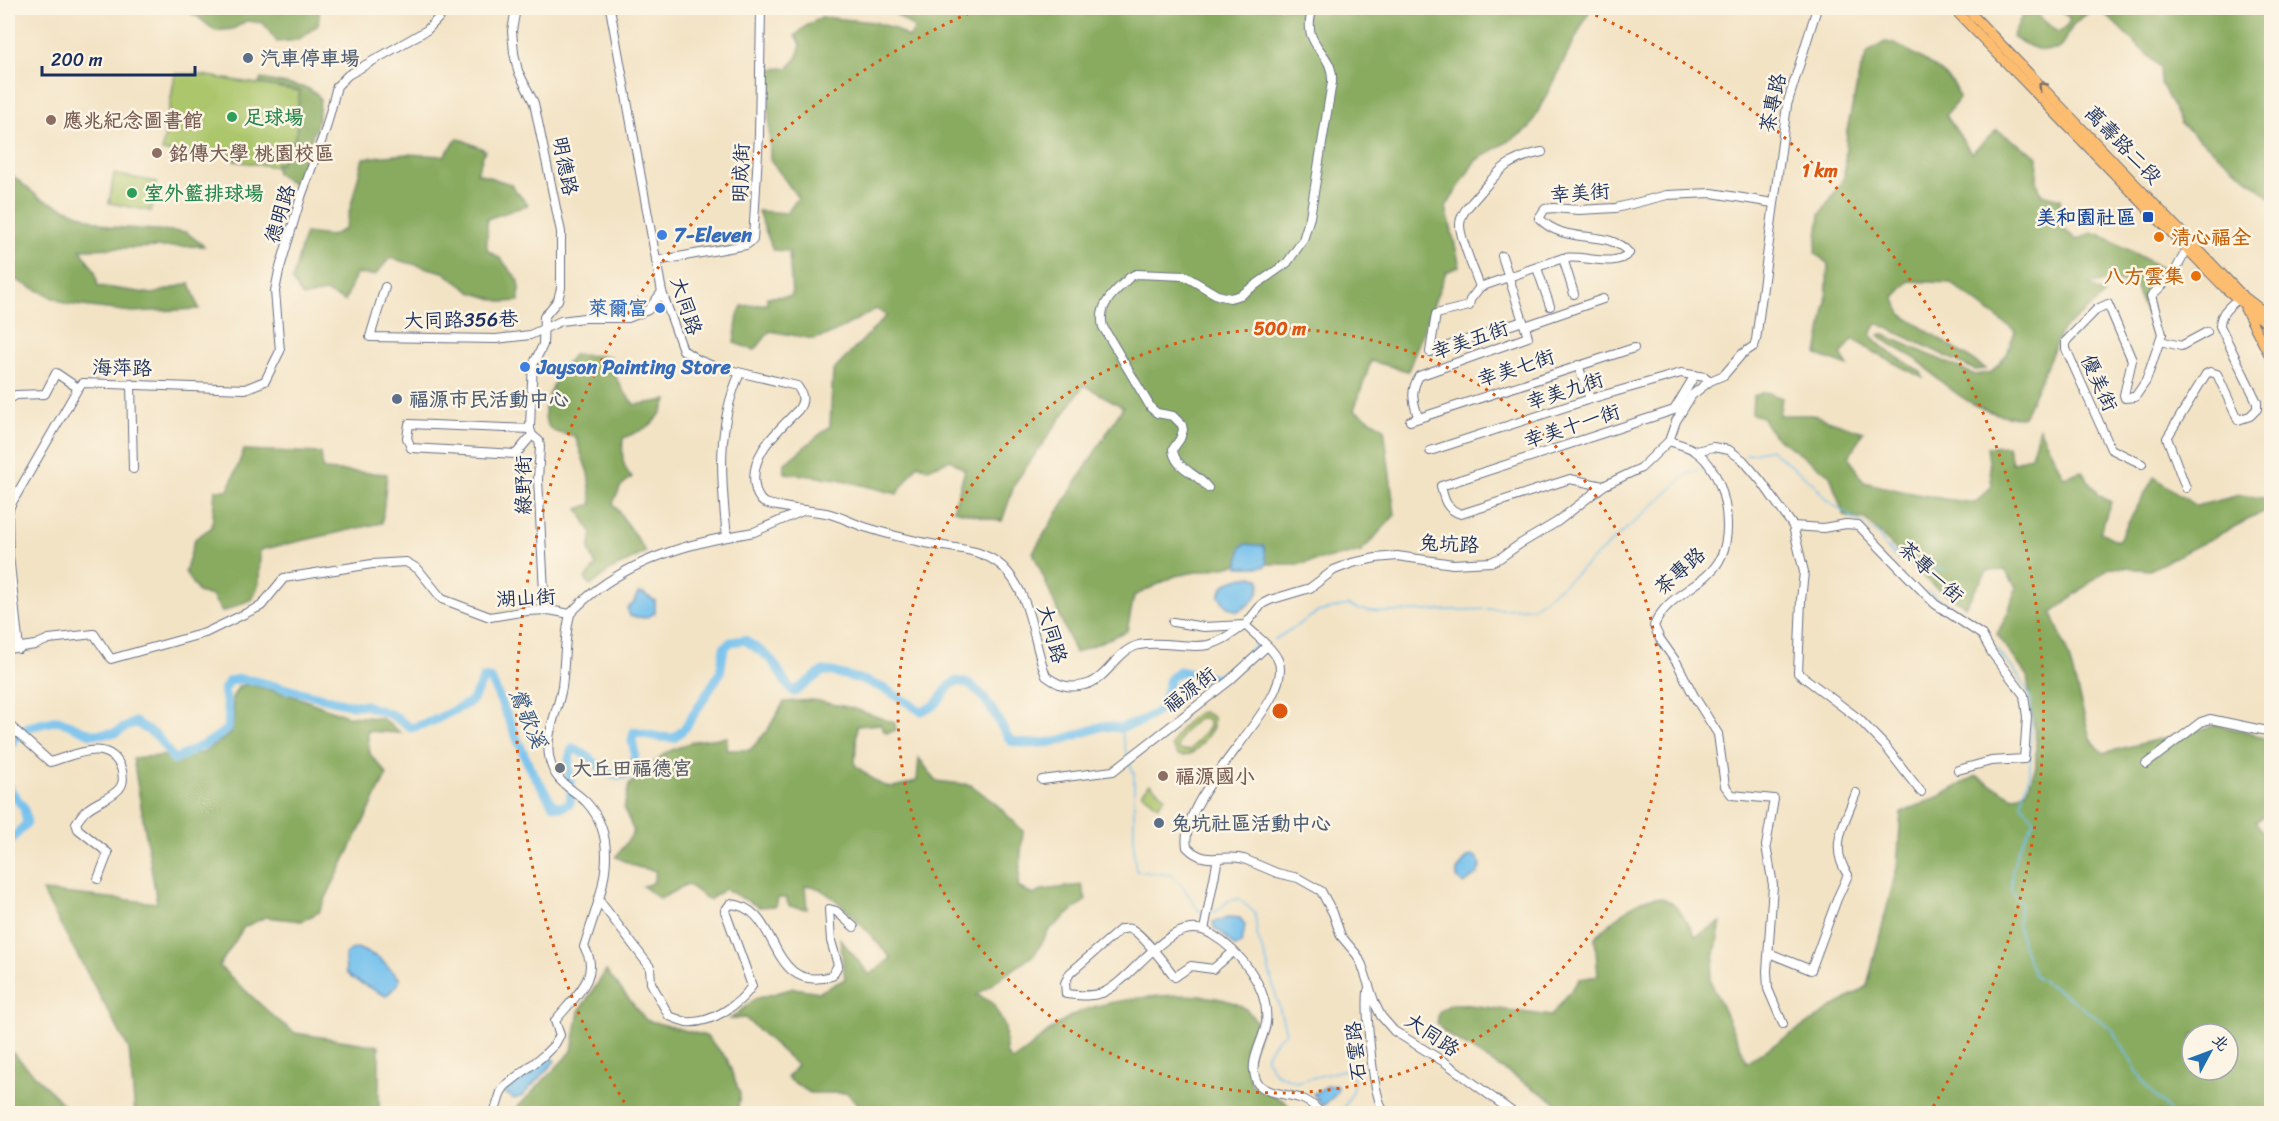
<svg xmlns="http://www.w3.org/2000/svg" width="2279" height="1121" viewBox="0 0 2279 1121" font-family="Sriracha,'LXGW WenKai TC',sans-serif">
<rect width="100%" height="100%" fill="#fcf5e5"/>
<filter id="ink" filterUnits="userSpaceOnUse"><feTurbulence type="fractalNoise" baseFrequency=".0167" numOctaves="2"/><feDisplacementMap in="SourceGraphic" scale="12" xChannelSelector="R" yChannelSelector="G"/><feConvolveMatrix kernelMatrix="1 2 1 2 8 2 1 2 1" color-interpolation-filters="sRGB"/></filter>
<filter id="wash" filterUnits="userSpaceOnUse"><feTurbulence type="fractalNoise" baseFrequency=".008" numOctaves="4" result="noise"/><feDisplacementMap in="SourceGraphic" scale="24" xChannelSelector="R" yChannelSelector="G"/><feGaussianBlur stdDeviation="1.35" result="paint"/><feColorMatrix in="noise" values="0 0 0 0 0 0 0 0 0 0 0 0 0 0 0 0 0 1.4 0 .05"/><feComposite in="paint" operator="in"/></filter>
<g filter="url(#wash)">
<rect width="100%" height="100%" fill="#f3e3c5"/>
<g fill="#acc66c" stroke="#647a65" stroke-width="1.5" fill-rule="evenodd">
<path d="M175,74h20l105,17c-4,15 0,29 -4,43 -3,12 -13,18 -15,30l-5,-1v4l-42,-6 2,-3 -12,-6h-15v6l-47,-7z"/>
<polygon points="114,174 156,182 151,211 109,203"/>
<path d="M1203,712l10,5v11c-9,11 -19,32 -35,27l-6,-9c3,-12 19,-32 31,-34zM1202,717l7,3v7l-19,23 -9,1 -3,-3c-1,-10 15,-28 24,-31z"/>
<polygon points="1150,784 1165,797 1158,806 1142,793"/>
</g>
<g fill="#89ab60" stroke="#526d5f" stroke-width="1.5" fill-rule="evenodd">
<polygon points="181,8 320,8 318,25 298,40 277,42 263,23 246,21 233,29 215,31 198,17"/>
<polygon points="888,8 1591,8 1529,129 1475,161 1446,207 1460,266 1446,272 1408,371 1371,361 1354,410 1384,428 1395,515 1361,552 1300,564 1239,564 1175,576 1134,596 1127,631 1075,653 1033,552 1123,407 1084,385 1015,483 1002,521 953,510 965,470 950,460 928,469 918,464 897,494 838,479 785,473 784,464 830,426 833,371 887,315 876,309 831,334 814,339 770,331 755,350 734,343 738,315 742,306 767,304 767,297 792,296 789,251 773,250 758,211 787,213 798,198 770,159 768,69 788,68 796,59 801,45 795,36 806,26 821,17 874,22 893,28 909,38 915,29"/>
<path d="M2059,8h35l-20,16 -15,25c-18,5 -31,-3 -47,-12l11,-23 12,-1 22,19 9,-4 4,-9z"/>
<polygon points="2099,8 2271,8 2271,198 2181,124 2161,83 2160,67"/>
<path d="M1885,42c16,1 60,30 69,43 3,3 4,10 5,14l-13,16 25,38 26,-23 41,27 -1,25 4,12 20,5 -6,23 22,18 15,-7 9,2 68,37 -23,23 6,23 -3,3 -15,-37 -34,-2 -11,3 16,10 -43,35 -38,87c-35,1 -61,-17 -86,-38 -7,-6 -13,-14 -21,-19 -13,-9 -26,-13 -38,-25l3,-1 93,41 17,-3 15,-18 8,-23 -64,-48 -42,-2 -15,16 7,17 85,55 -11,1 -98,-47 -6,11c11,18 33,26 50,38l2,6 -48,-25 -22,-14 -12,16 7,11 -31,-11 9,-52 2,-39 -13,-11 5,-38 24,-37 3,-48 13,-59 8,-19z"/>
<path d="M261,79l46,9 11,7 2,5 -2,20 -23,65 -19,-12v-10l5,1c2,-12 12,-18 15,-30 4,-14 0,-28 4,-43l-41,-7z"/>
<polygon points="458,138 485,150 477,173 510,184 528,205 487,219 487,250 501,259 519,281 519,301 503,302 471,292 443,272 390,258 375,275 356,274 345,301 325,292 303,297 292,281 305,233 331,236 345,229 363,158 407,154 444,156"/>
<polygon points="8,172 40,198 110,227 186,232 204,246 80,249 95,271 98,286 153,294 190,283 199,309 132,312 66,304 8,276"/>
<path d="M573,355l37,1c1,17 13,36 25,49l32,-5c-9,25 -21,29 -44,38 -1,14 -2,29 9,39l-11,9 -8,17 33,49 -35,18 -21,16 -5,-8 11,-12 -7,-16 3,-16 -14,-25 14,-5 -4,-31 -13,-37c-7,-1 -18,-2 -23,-6 -20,-17 8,-60 21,-75z"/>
<path d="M1766,392l16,6 -3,17h34l50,17 -14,25 15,25c37,10 73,17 111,21l17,-17 -5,-39 21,-1 4,17 19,-7 8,-28 25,49 18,-6 16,24 13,7 -11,30 18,9 36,-64 42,29 44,-11 31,4v9l-121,62 -40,-3 -58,46 16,41 22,84 13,15 114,-28 35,8 19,9v70l-15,9 15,28v264h-698l-128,-80 -8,-10 2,-11 12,-8h12l88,12 29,-37 18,-3 -3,-39c19,-16 54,-56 79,-32 9,8 15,22 22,31l25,-14 -11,58 37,82 120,-76 30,-118 4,-55 39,-17 36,-20 37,21 14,-6 9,-25v-25l-9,-65 -30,-42 11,-21 8,-26 -11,-17 -18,1 -22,35 -33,-21 -66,-65 -22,-4 -14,-41 -57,-40 -11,-18 -10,-3 1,-18zM2192,1034h36v36h-36z"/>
<polygon points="244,450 321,453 323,470 387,474 382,523 260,550 259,584 252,599 222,612 212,596 198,592 185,572 195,539 212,527 215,490 228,490"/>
<polygon points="250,684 299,698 347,716 381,718 401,733 367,731 370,754 387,774 319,912 302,921 266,917 244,927 219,966 274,1017 295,1033 379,1046 379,1113 135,1113 129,1049 42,891 157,903 133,758 202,753 231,734 234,717 232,698 239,686"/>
<path d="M813,700l39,8 43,15 1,7 -8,3 -4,-2 -4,-7 -23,2 -2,39c25,20 30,29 62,15l2,-22 17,23 35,4 25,19 27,27 -5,56 15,8 10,-5 39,-5 4,15 -37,30 -14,24 -58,41 15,7 13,25 1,26 6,8c21,-14 40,-36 63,-47 35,-17 131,-28 166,-8 10,5 15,14 19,25 -7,19 -16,35 -8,54l32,16 12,12 -428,1 -21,-21h-37l-23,-15 10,-13 -52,-47 -15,1 25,-20 39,-11 26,4 25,-13 -5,-40 30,36 21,-17c-16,-17 -62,-76 -86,-72l2,23 -18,-3 -3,-8h-8l-2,8 -17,1 -34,-18 -16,11 -22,-16 -27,15 -17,-13 10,-3 3,-12 -19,-4 -21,-10 18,-25 -10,-24 5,-23 36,-32 29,-12 33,-4 -1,13h24l17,-19 17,-29z"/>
<polygon points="606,971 646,1020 706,1036 727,1059 740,1094 737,1113 512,1113 572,1051 579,1011"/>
<polygon points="8,1048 72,1113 8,1113"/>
</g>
<g fill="#75c1ee" stroke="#4878a6" stroke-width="1.5">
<polygon points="1246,544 1264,546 1267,563 1264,567 1238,567 1241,547"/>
<path d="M1253,576l7,4c1,16 -9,25 -23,31l-11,-5 -7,-10c4,-17 18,-17 34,-20z"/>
<polygon points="638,593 644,594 655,601 655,613 645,618 630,616 627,608 633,604"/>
<polygon points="1475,856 1481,865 1477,874 1464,884 1457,878 1457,871 1467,857"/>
<polygon points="1229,917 1240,918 1245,925 1242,943 1235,947 1223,934 1214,928 1213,922"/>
<polygon points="357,948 379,958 400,979 398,984 386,996 353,979 346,973 345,956 351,950"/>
<polygon points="551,1057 555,1061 522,1096 514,1099 505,1093 506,1089"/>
<polygon points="1336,1085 1338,1088 1335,1095 1323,1106 1313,1094 1327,1086"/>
</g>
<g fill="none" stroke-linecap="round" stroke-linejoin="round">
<g stroke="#75c1ee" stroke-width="1.5">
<polyline points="1745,455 1770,449 1812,482 1828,501 1879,536 1885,545"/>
<polyline points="1886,547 1899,562"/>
<polyline points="1888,548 1915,566 1945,570"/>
<polyline points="1927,591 1965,614 1979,629"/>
<path d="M1988,639l32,39 11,20 -1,75 -9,30 14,18c-16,22 -24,41 -24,69l10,13 -3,22 4,19 12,31 36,23 42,31 36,60 25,25"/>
<polyline points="1274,640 1318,612 1348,605 1361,610 1382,612 1532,608 1568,581 1688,474 1705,468"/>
<polyline points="1120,728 1127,755"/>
<polyline points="1129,762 1134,774 1134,854 1136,871 1170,875 1181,884 1200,912 1204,912"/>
<path d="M1212,912l5,-1 11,-10 11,-2 16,14 2,22 9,24 20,73 -9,7 -12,18 10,16 21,9 47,-12 9,3c6,14 -5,29 -12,41"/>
</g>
<g stroke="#75c1ee" stroke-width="9">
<path d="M8,749l8,-11 12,-11 30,-7 33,14 24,-1 20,-11 22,14 17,24 37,-19 17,-12 1,-14 -5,-25 5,-9 11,-2 15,2 97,24h13l27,10 19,13 22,-7 39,-20 12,-23 7,1 39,89 23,37 9,2 8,-4c4,-19 -7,-38 3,-55 23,8 32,37 57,25l5,-19 -3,-14 2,-8 25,5 15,1 11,-10 35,-55 4,-25 7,-6 14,-2c9,7 19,12 27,21 8,9 11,22 22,31l29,-21 10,1 33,9 21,9 34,21c22,-5 19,-20 35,-30 29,2 39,39 55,60l17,3 27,-2 48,-16 17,2 20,-6 21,-13 9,-30 9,-8 37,8 13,-6 26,-23"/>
<polyline points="8,787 24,808 27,823 8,843"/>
<polyline points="8,929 8,939"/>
</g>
</g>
</g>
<g filter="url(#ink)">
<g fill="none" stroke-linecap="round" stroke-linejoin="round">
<g stroke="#676e82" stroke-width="10">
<g id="minor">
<polyline points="516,8 512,31 514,53 518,71 534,103 561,232 561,288 558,300 544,317 543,345 533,365 531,400 530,429 532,435 539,441 540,447 538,479 545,610"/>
<path d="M610,8l52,284 21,58 15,10 15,6 84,20c6,8 8,15 1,24 -20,21 -49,44 -43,76 1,6 3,12 8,16 8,5 50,9 63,11 15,3 27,11 42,15 19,6 39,11 58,15 27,6 55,4 77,24 29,29 29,72 43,109 12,9 22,13 38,9 24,-5 31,-34 55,-40 23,-5 47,4 69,0 14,-3 25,-12 37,-20 10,10 25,20 32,33 24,41 -100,133 -90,189 19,20 35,6 57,12l33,14 21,5 23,13 12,22 8,23 16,19 5,10 13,39 6,12 13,15 52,32 69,51"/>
<polyline points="1563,258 1574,294"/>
<polyline points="656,261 746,245 753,240 759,135 761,8"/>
<polyline points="1537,268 1550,306"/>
<polyline points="385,287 370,337 496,339 530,335 561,321 584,318 628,318 648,310 662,292"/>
<path d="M1480,287l83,-29c19,-4 51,11 66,-5 -22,-26 -63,-6 -90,-35l6,-9 8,-1 26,2 37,-2 51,-13 45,-2 61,10"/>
<polyline points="1480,287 1470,300 1469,306 1436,314 1430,352 1523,321"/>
<path d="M1480,287c-5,-15 -20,-47 -20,-62 0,-10 7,-17 13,-24 25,-28 28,-40 69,-49"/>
<polyline points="1525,326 1603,299"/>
<polyline points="2160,341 2181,346 2207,332"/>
<polyline points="1578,365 1590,399"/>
<polyline points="131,384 133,469"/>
<polyline points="8,400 16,395 45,394 56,373 78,388"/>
<path d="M1418,417c-5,-17 -8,-25 1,-41l109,-39 -26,-81"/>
<polyline points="1410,421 1634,348"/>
<polyline points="530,429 409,424 407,438 411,448 516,454 532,435"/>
<path d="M1669,441c9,3 19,5 26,10 30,19 41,81 24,110 -16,27 -52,32 -65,65l6,13 17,24 17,33 24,38 7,52 7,9 42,4 -8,47 7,39 -6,86 1,18 15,35"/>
<polyline points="1430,451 1590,399 1681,373 1705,377 1710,381"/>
<polyline points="1696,451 1713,447 1729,450 1743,460 1761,481 1793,526 1804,572 1801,600 1798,673 1859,719 1885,746 1921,792"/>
<polyline points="2142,464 2111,449 2066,349 2066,341 2097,309 2108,304 2132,360 2124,395 2125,398 2135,397 2146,381 2162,334 2151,296 2173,275 2187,249"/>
<path d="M1603,486l-33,-7 -109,35c-15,-5 -17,-14 -20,-28l233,-76 21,-35"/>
<path d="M1208,488c-11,-16 -34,-19 -35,-39l7,-10 3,-9 -1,-5 -9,-9 -16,-3 -6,-5 -48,-81c-6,-23 12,-35 27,-50l6,-3 49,2 32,19 13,3 11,-3 46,-32 16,-23 7,-23 22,-135c2,-33 -33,-34 -19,-74"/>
<path d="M2186,488l-19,-50 39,-64 4,-2 7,2 21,46 12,-4 7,-7v-7l-37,-76c0,-15 12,-21 21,-30"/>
<polyline points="1793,526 1823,528 1846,524 1858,525 1935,604 1982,635 1992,653 2024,695 2027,717 2024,759 1991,761 1958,770"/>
<polyline points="727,537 754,532 805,510"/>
<polyline points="1173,622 1204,627 1245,625 1262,604 1270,600 1310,588 1334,570 1352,563 1376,558 1397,556 1453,564 1491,562 1500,558 1520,544 1557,522 1603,486 1641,468 1669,441 1676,421 1692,395 1710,381 1724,375 1742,354 1754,346 1756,340 1787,105 1817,8"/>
<path d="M8,649l27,-4 14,-6 45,-5 17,25 94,-26 56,-27 23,-28 88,-14 34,-2 12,7 24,30 48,18 37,-6 22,-1 21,4c41,-45 99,-66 157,-77 -6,-56 -11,-111 13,-164"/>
<polyline points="19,649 9,555 8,514 10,506 78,388 83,383 245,389 265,381 280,351 275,291 279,271 301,197 326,128 337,86 348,75 427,30 448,8"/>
<path d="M8,724l42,38c22,-6 61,-27 72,9 1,7 2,12 -3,18 -8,9 -21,12 -31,20 -5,3 -8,9 -12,14l2,6 30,24 -10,26"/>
<polyline points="2146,764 2201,722 2210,719 2272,732"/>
<polyline points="1042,780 1113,771 1229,681 1267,646"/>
<path d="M598,899l52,68 1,16 18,33c6,2 13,5 18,6 24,2 52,-17 65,-36l-27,-75 5,-7c52,3 36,91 102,72l6,-11 -7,-24 -2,-32 7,2 18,16"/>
<polyline points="1204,930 1218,858"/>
<path d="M1233,952l-20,17 -22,-3 -16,11c-8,-10 -33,-44 -44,-48 -4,-1 -5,0 -10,0l-51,44 -5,10 1,11c12,1 24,3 36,-1 31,-12 70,-84 109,-59 29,17 59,54 55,89 -3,21 -20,39 -8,61 19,17 45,4 63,30"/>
<path d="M1769,953l42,17 26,-71 11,-24c-20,-28 -3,-53 8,-82"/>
<path d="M1368,991c-2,24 4,104 17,123"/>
<path d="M494,1114l7,-22 4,-6 38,-30 12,-12 5,-9 -5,-14c18,-23 48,-45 29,-74 14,-46 40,-103 3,-144 -12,-13 -28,-18 -35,-36 -11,-28 6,-54 10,-80 3,-25 2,-48 8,-73"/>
</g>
</g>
<g stroke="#676e82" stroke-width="11">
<g id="major">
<polyline points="1953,8 2225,288 2272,328"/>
<polyline points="1966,8 2242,295 2272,318"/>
<polyline points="2245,309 2272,360"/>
</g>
</g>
<use href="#minor" stroke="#fff" stroke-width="8"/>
<use href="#major" stroke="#fcbd6f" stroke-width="9"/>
</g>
<defs><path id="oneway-chevron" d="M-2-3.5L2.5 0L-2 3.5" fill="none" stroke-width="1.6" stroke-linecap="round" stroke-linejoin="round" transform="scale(1.5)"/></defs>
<use stroke="#806f66" href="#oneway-chevron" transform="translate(2042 86) rotate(-134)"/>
</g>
<g fill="none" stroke="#de5710" stroke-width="3" stroke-dasharray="3 6">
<circle cx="1280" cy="711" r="382"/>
<path d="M629 1110A764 764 0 0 1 981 8M1579 8A764 764 0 0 1 1931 1110"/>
</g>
<g fill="#5c6f8a" stroke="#fcf5e5" stroke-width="2">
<circle cx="248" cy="58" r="6"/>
<circle cx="397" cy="399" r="6"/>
<circle cx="1159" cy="823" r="6"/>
</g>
<g fill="#2e9e5b" stroke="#fcf5e5" stroke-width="2">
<circle cx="232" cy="117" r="6"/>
<circle cx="132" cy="193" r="6"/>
</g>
<g fill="#8d6e63" stroke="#fcf5e5" stroke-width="2">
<circle cx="51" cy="120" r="6"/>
<circle cx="157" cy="153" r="6"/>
<circle cx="1163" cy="776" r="6"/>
</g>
<rect fill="#1a4fb4" stroke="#fcf5e5" stroke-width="2" x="2142" y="211" width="12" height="12" rx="3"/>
<g fill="#3f7fe0" stroke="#fcf5e5" stroke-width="2">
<circle cx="662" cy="235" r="6"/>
<circle cx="660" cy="308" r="6"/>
<circle cx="525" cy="367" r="6"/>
</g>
<g fill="#e8710a" stroke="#fcf5e5" stroke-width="2">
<circle cx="2159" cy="237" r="6"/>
<circle cx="2196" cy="276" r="6"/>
</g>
<circle fill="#6b7280" stroke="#fcf5e5" stroke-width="2" cx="560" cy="768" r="6"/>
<g text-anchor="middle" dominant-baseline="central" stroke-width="5" stroke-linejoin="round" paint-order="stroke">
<g font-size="20" font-weight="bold" fill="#4e5e75" stroke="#fcf5e5" text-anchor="start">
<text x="260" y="58">汽車停車場</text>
<text x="409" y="399">福源市民活動中心</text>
<text x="1171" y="823">兔坑社區活動中心</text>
</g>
<g font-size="20" fill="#1b2f5e" stroke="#fcf5e5">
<text transform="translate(1773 103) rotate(-78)">茶專路</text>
<text transform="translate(2123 145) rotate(46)">萬壽路二段</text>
<text transform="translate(565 166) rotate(79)">明德路</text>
<text transform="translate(741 173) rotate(-88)">明成街</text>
<text transform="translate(1580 193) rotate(-4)">幸美街</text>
<text transform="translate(280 214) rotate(-73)">德明路</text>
<text transform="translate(686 306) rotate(72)">大同路</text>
<text transform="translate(461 320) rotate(-1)">大同路356巷</text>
<text transform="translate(1470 340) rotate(-19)">幸美五街</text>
<text transform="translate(122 368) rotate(1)">海萍路</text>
<text transform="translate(1516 368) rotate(-18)">幸美七街</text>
<text transform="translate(2099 383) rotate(66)">優美街</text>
<text transform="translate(1565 391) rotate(-18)">幸美九街</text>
<text transform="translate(1572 426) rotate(-18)">幸美十一街</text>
<text transform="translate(523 485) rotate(-90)">綠野街</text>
<text transform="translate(1449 544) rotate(3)">兔坑路</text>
<text transform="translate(1680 571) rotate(-42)">茶專路</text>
<text transform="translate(1931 572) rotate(43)">茶專一街</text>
<text transform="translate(526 598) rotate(-3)">湖山街</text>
<text transform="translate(1052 634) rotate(74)">大同路</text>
<text transform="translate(1190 690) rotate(-38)">福源街</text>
<text transform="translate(1432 1035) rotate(34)">大同路</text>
<text transform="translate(1356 1051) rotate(-96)">石雲路</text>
</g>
<g font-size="20" font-weight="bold" fill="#27864d" stroke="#fcf5e5" text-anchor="start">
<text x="244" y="117">足球場</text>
<text x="144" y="193">室外籃排球場</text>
</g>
<g font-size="20" font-weight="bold" fill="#785e54" stroke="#fcf5e5" text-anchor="start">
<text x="63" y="120">應兆紀念圖書館</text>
<text x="169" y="153">銘傳大學 桃園校區</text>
<text x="1175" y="776">福源國小</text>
</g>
<g font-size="20" font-weight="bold" fill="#164399" stroke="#fcf5e5" text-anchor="end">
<text x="2136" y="217">美和園社區</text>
</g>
<g font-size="20" font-weight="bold" fill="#366cbe" stroke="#fcf5e5" text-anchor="start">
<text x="674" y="235">7-Eleven</text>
<text x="648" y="308" text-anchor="end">萊爾富</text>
<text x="537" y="367">Jayson Painting Store</text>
</g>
<g font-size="20" font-weight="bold" fill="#c56008" stroke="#fcf5e5" text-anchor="start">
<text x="2171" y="237">清心福全</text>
<text x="2184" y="276" text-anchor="end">八方雲集</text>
</g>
<g font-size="20" font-weight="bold" fill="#5b616d" stroke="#fcf5e5" text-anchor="start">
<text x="572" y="768">大丘田福德宮</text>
</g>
<g font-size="21" font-style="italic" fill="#325482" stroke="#fcf5e5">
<text transform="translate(528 718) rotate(67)">鶯歌溪</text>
</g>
</g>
<circle cx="1280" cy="711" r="9" fill="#de5710" stroke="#fcf5e5" stroke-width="3"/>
<g font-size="18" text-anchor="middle" font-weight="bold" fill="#de5710" stroke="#fcf5e5" stroke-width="5" stroke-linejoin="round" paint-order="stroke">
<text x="1820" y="177">1 km</text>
<text x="1280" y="335">500 m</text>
</g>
<rect width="2279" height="1121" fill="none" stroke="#fcf5e5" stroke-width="30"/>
<g transform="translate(2210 1052) rotate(49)"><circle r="28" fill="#fcf5e5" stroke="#a2a6af" stroke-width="1.5"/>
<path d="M0-4.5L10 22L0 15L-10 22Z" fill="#1f6fb2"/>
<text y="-9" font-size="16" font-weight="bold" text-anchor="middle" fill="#1b2f5e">北</text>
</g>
<path d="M42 66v9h153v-9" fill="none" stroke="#1b2f5e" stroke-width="3"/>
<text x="51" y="66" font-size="18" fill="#1b2f5e" stroke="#fcf5e5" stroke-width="4.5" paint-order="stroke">200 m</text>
</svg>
